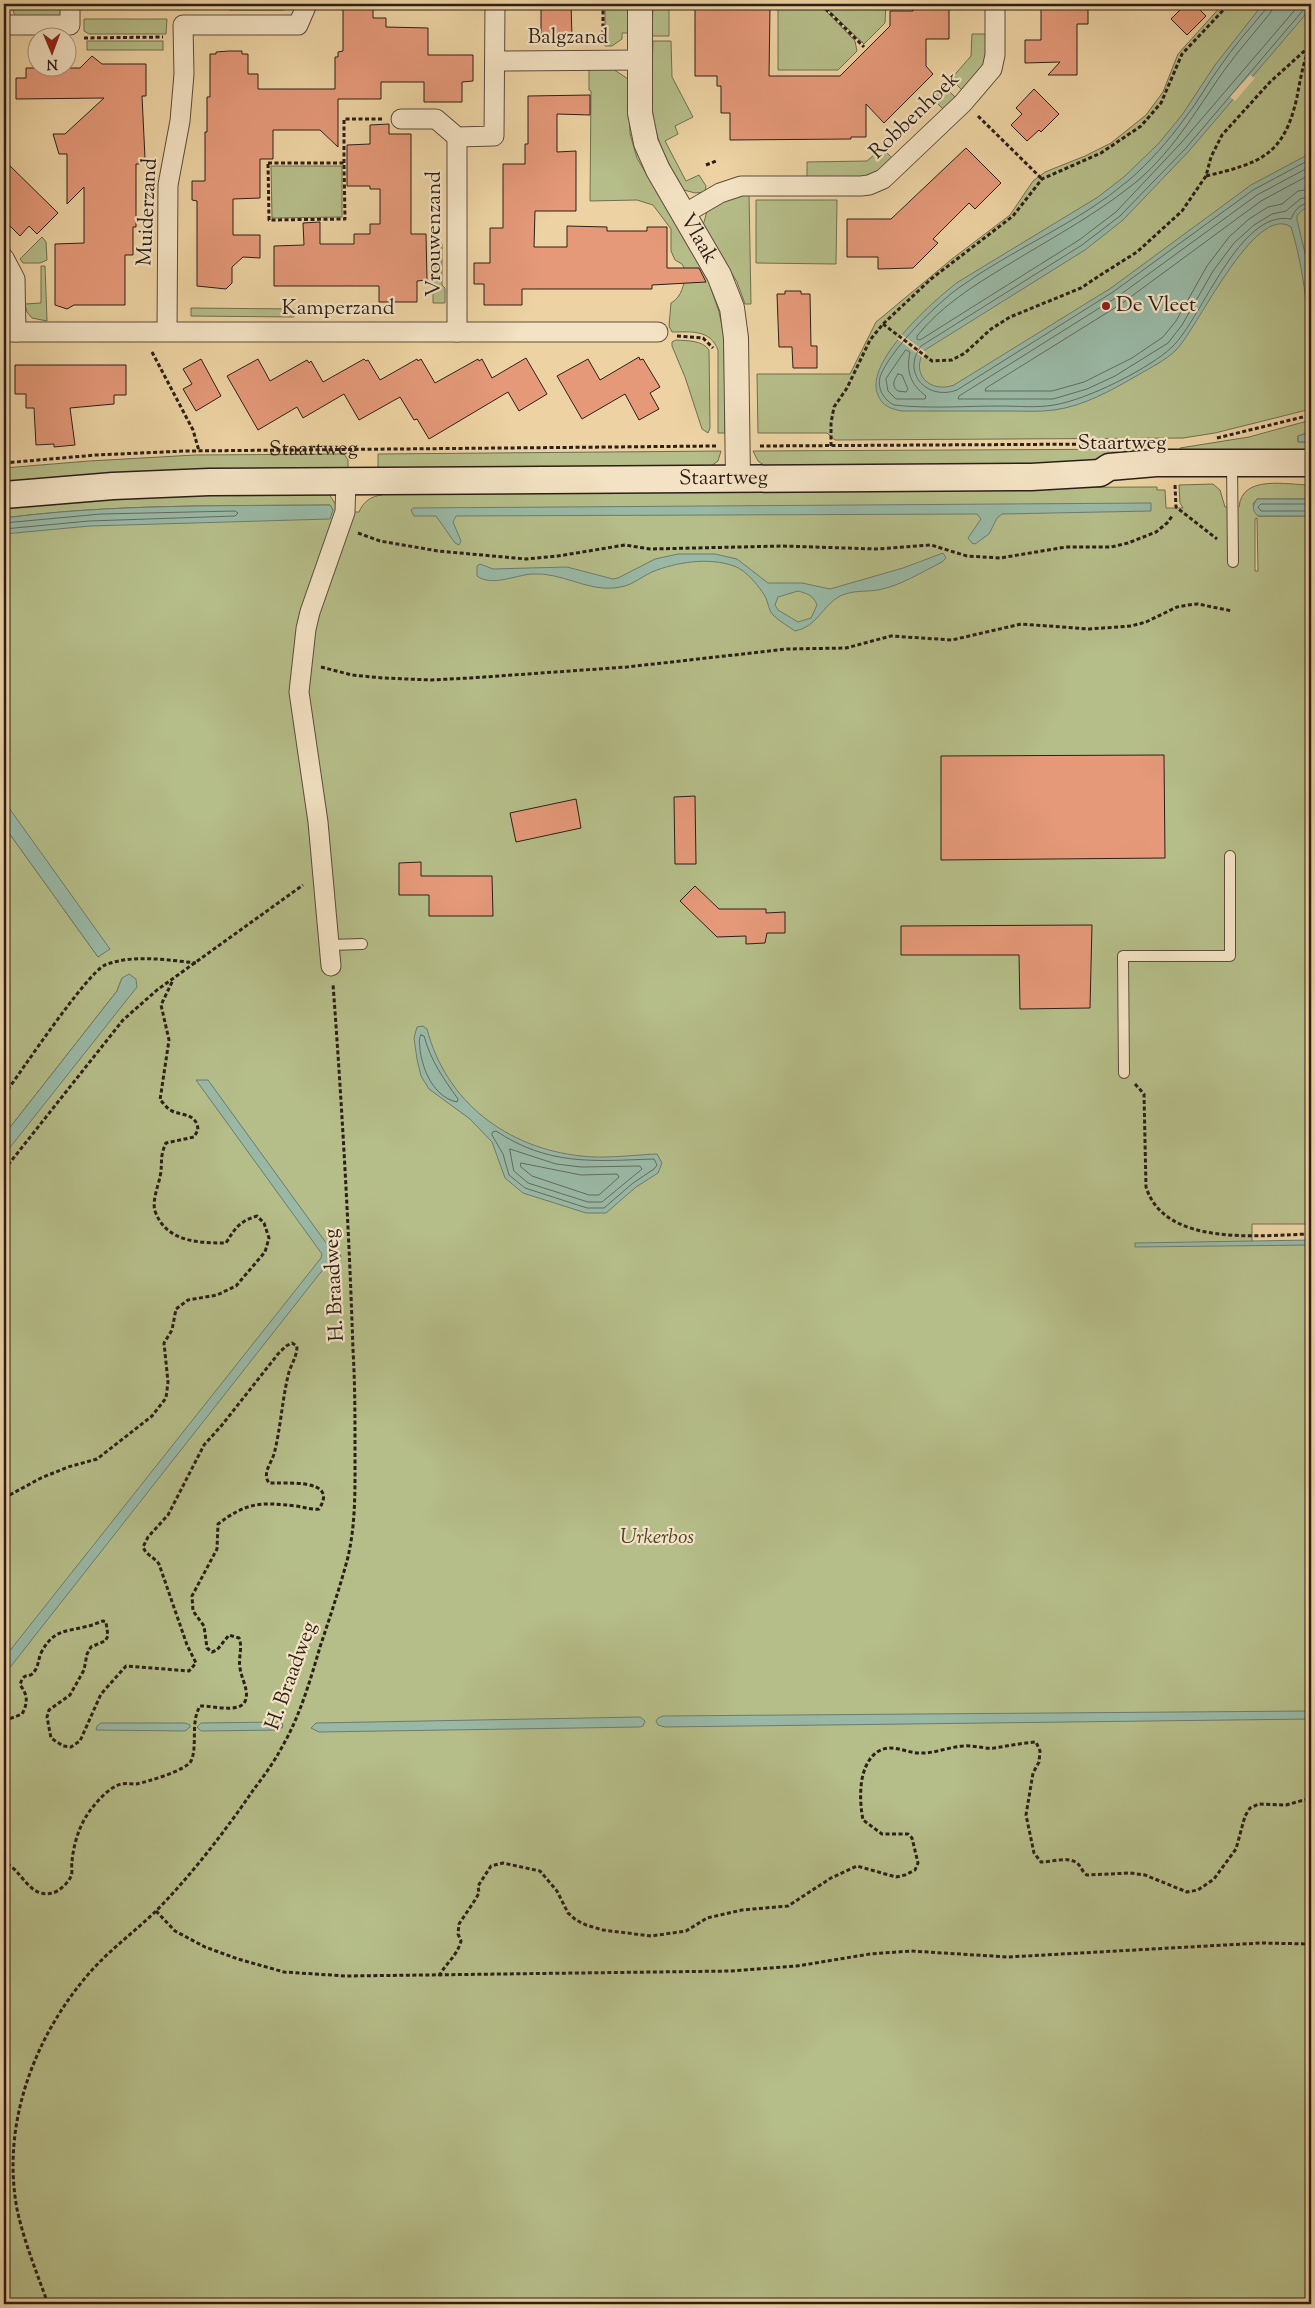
<svg xmlns="http://www.w3.org/2000/svg" width="1315" height="2308" viewBox="0 0 1315 2308" font-family="'Sorts Mill Goudy',serif">
<rect width="100%" height="100%" fill="#edd3a3"/>
<filter id="stains"><feTurbulence type="fractalNoise" baseFrequency=".004" numOctaves="4"/><feColorMatrix values="0 0 0 0 .2 0 0 0 0 .09 0 0 0 0 .02 0 0 0 .5 -.17"/></filter>
<radialGradient id="worn" r=".72"><stop offset=".6" stop-color="#630" stop-opacity="0"/><stop offset="1" stop-color="#630" stop-opacity=".3"/></radialGradient>
<g fill="#b5bd88" stroke="#706e50" fill-rule="evenodd">
<polygon points="28,4 47,4 48,7 63,7 61,14 57,18 19,18 15,16 12,7 28,7"/>
<polygon points="229,4 292,4 284,10 229,10"/>
<polygon points="605,4 629,4 629,33 622,33 622,39 612,46 605,46"/>
<polygon points="653,4 669,4 669,36 652,36"/>
<polygon points="822,4 886,4 885,23 864,44"/>
<polygon points="1223,4 1311,4 1311,409 1215,433 1183,438 835,440 827,433 758,433 757,374 850,374 876,322 952,259 1010,215 1033,181 1045,172 1085,156 1111,143 1146,115 1163,92 1178,54"/>
<polygon points="822,7 855,41 857,51 838,70 778,70 778,8"/>
<polygon points="84,19 167,19 166,34 89,34 84,31"/>
<path d="M972,34h15c0,33 -2,32 -25,56l-11,-11 20,-23z"/>
<rect x="87" y="41" width="76" height="9"/>
<path d="M653,41h18l1,36 21,40 -18,9 3,8 -13,7 21,40 13,-6 7,11 -1,6 -10,1 -11,-3c-10,-17 -20,-33 -26,-52 -10,-30 -6,-65 -5,-97z"/>
<path d="M589,69h24l15,10 2,55 7,24 71,122 11,32 5,23 1,98h-7v-83c-8,-21 -27,-18 -46,-18l-3,-6 2,-23c11,-6 13,-19 15,-31l-4,-8 -7,-4 -4,-9v-22l-18,-24 -16,-5 -47,1 1,-110 -2,-1z"/>
<polygon points="944,86 955,97 943,109 932,98"/>
<polygon points="882,148 893,159 879,173 865,177 807,177 807,162 867,161"/>
<polygon points="271,166 342,166 342,217 272,218"/>
<path d="M749,194l2,110h-6l-8,-22 -34,-58c2,-3 2,-8 4,-12 8,-12 29,-15 42,-18z"/>
<polygon points="756,200 837,200 836,264 756,263"/>
<polygon points="42,237 46,242 47,260 40,263 23,263 20,259"/>
<polygon points="433,244 442,244 442,285 445,288 445,303 433,303"/>
<polygon points="41,266 45,266 47,321 32,318 27,312 25,304 41,303"/>
<polygon points="191,308 294,309 294,317 191,316"/>
<path d="M676,340c12,1 26,0 33,10l1,78 -2,5 -6,-4 -17,-52 -13,-31v-4z"/>
<polygon points="1311,420 1311,432 1298,436 1298,442 1311,442 1311,457 1181,458 1180,448 1249,437"/>
<polygon points="1156,449 1157,458 1060,467 765,466 758,461 753,451"/>
<polygon points="721,451 718,461 711,466 378,472 378,454"/>
<polygon points="344,454 348,460 348,473 4,486 4,468 89,461 195,455"/>
<path d="M1213,484l7,6 5,17h14c3,-33 48,-22 72,-22v14h-54l-4,5 5,12h53v708h-59v19h59v1061h-1307v-1160l124,-164 -6,-2 -5,13 -113,144v-309l94,131 8,-6 -102,-139v-285l329,-17 -3,-5c-109,1 -218,-1 -326,13v-13l155,-12 170,1 7,11 1,7h22c4,-10 12,-16 23,-17v-5l775,-3v3h8l1,18h17l-3,-5 -1,-18zM1257,518l1,53h-3v-52z"/>
</g>
<g fill="#99b8a5" stroke="#6d7b6d" fill-rule="evenodd">
<path d="M1263,4h48v4l-122,143 -66,69 -38,30 -160,100c-16,23 5,44 29,35l157,-97 140,-103 60,-32v54l-6,1 -8,7v5l14,58v114l-3,-1v-4c2,-55 -1,-108 -17,-160 -36,-25 -95,104 -115,123 -10,10 -26,18 -38,25 -26,15 -54,31 -84,35 -14,2 -31,1 -45,1 -36,0 -71,0 -107,0 -11,-2 -20,-5 -24,-16 -15,-32 56,-95 80,-113l140,-85 27,-21 34,-33 23,-28 33,-50z"/>
<polygon points="1311,432 1311,442 1298,442 1298,436"/>
<path d="M1257,499h54v17h-53c-6,-5 -6,-10 -1,-17z"/>
<polygon points="1151,503 1151,511 1002,514 997,518 989,534 975,544 972,543 968,538 981,519 977,514 456,516 453,522 461,541 459,545 455,543 436,516 414,516 411,510 413,508"/>
<path d="M330,505l3,5 -3,9 -240,7 -86,8v-16c108,-14 217,-12 326,-13z"/>
<path d="M943,553l3,5 -4,4c-20,10 -42,24 -64,28 -14,2 -25,0 -38,6 -18,10 -23,31 -45,35 -7,-5 -16,-10 -22,-16 -4,-4 -5,-12 -7,-17 -6,-11 -20,-28 -32,-32 -25,-9 -58,-4 -82,6 -15,7 -19,14 -38,16 -27,3 -53,-16 -82,-14 -16,1 -40,13 -55,2v-10l3,-2 13,5 74,-2 46,12 5,-1 37,-19 23,-5h37l22,5 31,24h34l28,6 73,-21zM798,591c10,3 15,4 19,14l-6,13 -13,4 -20,-12 -3,-5 3,-8z"/>
<polygon points="4,801 110,949 98,957 4,826"/>
<polygon points="129,974 136,979 137,987 4,1155 4,1135 117,991 122,978"/>
<path d="M423,1026l4,3c19,73 80,119 154,127 24,3 51,-1 76,-2l5,9 -4,10 -22,14 -30,26h-20l-63,-20 -18,-15 -13,-36 -22,-23 -41,-30 -8,-13 -4,-17 -3,-21 3,-11z"/>
<polygon points="196,1080 208,1080 332,1251 339,1252 341,1257 339,1260 328,1263 4,1675 4,1658 321,1258 322,1254"/>
<polygon points="1311,1240 1311,1245 1135,1247 1135,1243"/>
<polygon points="1311,1711 1311,1719 665,1727 658,1725 656,1721 658,1718 663,1716"/>
<polygon points="640,1717 645,1721 643,1726 640,1727 319,1732 311,1728 316,1723"/>
<polygon points="279,1722 282,1723 283,1727 278,1730 201,1731 197,1727 201,1723"/>
<polygon points="101,1723 185,1723 190,1725 190,1727 185,1731 96,1730 97,1726"/>
</g>
<g fill="#edd3a3">
<polygon points="1250,75 1255,78 1235,101 1230,97"/>
<polygon points="901,334 926,352 923,358 897,339"/>
</g>
<g fill="none" stroke-linecap="round" stroke-linejoin="round">
<g stroke="#626c5f" stroke-width="1">
<path d="M1267,4l-1,5c-16,19 -33,38 -47,59 -12,16 -21,34 -34,50 -16,22 -35,44 -56,62 -50,43 -115,68 -169,107 -23,16 -71,64 -80,90 -3,12 4,23 14,28 35,4 72,1 107,1 17,0 36,2 53,-1 32,-5 95,-36 118,-58 30,-28 67,-138 119,-128 4,-9 9,-16 20,-16"/>
<path d="M1273,4l-2,8c-16,20 -33,39 -48,60 -28,40 -53,84 -92,114 -39,31 -83,54 -125,80 -33,20 -65,40 -89,70v3l3,1 159,-100 37,-28 65,-69 119,-139"/>
<path d="M1311,6l-6,2 -119,140 -66,68 -38,29 -161,101c-20,27 6,55 36,44l156,-98 140,-102 58,-31"/>
<polyline points="1311,166 1257,195 1117,297 959,396 958,399 1053,399 1087,389 1115,376 1168,343 1182,325 1213,271 1234,243 1254,225 1272,214 1286,211 1300,199 1311,196"/>
<polyline points="1311,174 1261,201 1121,304 986,388 985,391 1052,391 1084,382 1132,358 1163,337 1176,321 1207,266 1229,237 1249,219 1268,207 1282,204 1298,191 1311,189"/>
<path d="M906,350l4,2c-4,19 0,32 16,44l-1,3h-29l-8,-8 -2,-12z"/>
<path d="M898,374l4,1 6,14 -2,3 -8,-1c-7,-5 -4,-11 0,-17z"/>
<polyline points="1311,504 1261,504 1258,507 1261,511 1311,511"/>
<polyline points="4,523 101,514 235,511 238,513 235,516 89,521 4,529"/>
<path d="M421,1035l3,1c7,25 19,42 34,63l-1,3c-23,-5 -34,-31 -37,-52 0,-6 -2,-10 1,-15z"/>
<path d="M493,1132l3,-1c53,35 97,30 158,28l3,6 -3,4 -21,14 -29,25h-17l-62,-20 -16,-13 -6,-21 -11,-19z"/>
<polygon points="510,1149 556,1164 581,1167 640,1166 642,1169 602,1202 588,1202 528,1183 514,1171"/>
<polygon points="521,1163 581,1175 617,1174 619,1177 599,1195 589,1195 532,1176 521,1167"/>
</g>
</g>
<g fill="#e59979" stroke="#2c1f19">
<polygon points="343,4 373,4 373,18 386,18 386,27 428,28 428,55 473,55 473,81 462,82 462,102 424,102 424,82 381,82 381,99 338,99 338,147 320,130 273,130 273,159 260,159 260,198 233,199 233,235 260,235 260,258 243,257 232,267 232,283 226,289 197,286 197,201 192,200 192,181 205,181 205,132 207,132 207,97 210,97 210,54 216,54 216,52 229,51 242,51 242,54 248,54 248,74 258,74 258,89 335,89 335,57 338,57 338,52 343,51"/>
<polygon points="541,4 571,4 572,37 541,37"/>
<polygon points="695,4 760,4 760,8 770,8 769,76 840,76 890,26 890,11 913,11 914,4 949,4 949,39 926,39 926,66 933,74 884,123 866,104 866,137 851,137 851,139 730,140 730,113 721,113 721,86 717,86 717,76 695,76"/>
<polygon points="1041,4 1088,4 1088,24 1077,24 1077,75 1048,75 1060,62 1025,63 1025,40 1041,40"/>
<polygon points="1186,4 1194,4 1206,16 1187,35 1171,19"/>
<polygon points="92,56 102,64 146,64 146,96 142,96 145,158 143,159 143,164 136,164 136,227 133,227 133,255 125,255 125,305 74,305 67,309 55,305 55,244 84,243 84,187 67,204 67,154 59,154 53,134 65,134 104,98 16,99 16,78 26,78 26,68 80,68"/>
<polygon points="1034,89 1059,114 1041,132 1039,130 1027,141 1011,125 1022,114 1016,108"/>
<polygon points="590,95 590,115 557,114 557,152 576,151 576,211 535,211 534,247 567,247 567,226 607,227 607,231 647,231 647,227 667,227 667,268 699,268 706,282 652,285 652,289 522,289 522,305 484,305 484,284 474,284 474,263 490,263 490,228 503,228 503,164 525,164 525,144 528,144 528,96"/>
<polygon points="389,124 389,134 411,134 411,234 426,234 427,280 417,281 417,302 379,302 379,286 274,286 274,246 304,245 303,223 320,222 320,244 354,244 354,234 370,234 370,224 380,224 380,189 370,189 370,186 347,186 347,145 370,144 370,125"/>
<polygon points="966,148 1001,183 975,209 969,203 933,239 938,243 913,268 878,269 878,257 847,257 847,219 891,219"/>
<polygon points="4,160 58,213 37,234 29,226 20,236 4,220"/>
<polygon points="785,291 801,291 801,294 810,294 811,346 817,346 817,368 793,368 792,347 779,347 777,294 785,294"/>
<polygon points="639,357 640,360 643,359 660,387 650,393 659,409 639,420 625,394 582,419 557,376 588,359 600,380"/>
<polygon points="526,358 547,394 519,411 508,392 429,439 417,419 414,420 400,397 359,420 344,394 303,418 297,407 258,430 227,376 258,359 270,381 307,360 309,363 311,361 323,382 364,359 366,361 368,360 380,380 417,359 418,361 421,359 435,383 478,359 479,361 482,359 492,378"/>
<polygon points="201,359 221,396 196,411 183,389 192,384 183,369"/>
<polygon points="15,365 126,365 126,395 114,395 114,404 70,408 75,445 54,447 54,444 36,445 34,408 26,408 26,394 15,394"/>
<polygon points="1164,755 1165,858 941,860 941,756"/>
<polygon points="695,796 696,864 675,864 674,797"/>
<polygon points="576,799 581,828 516,842 510,813"/>
<polygon points="421,862 421,876 492,876 493,916 429,916 429,895 399,895 399,863"/>
<polygon points="695,886 719,909 766,909 766,913 785,912 785,933 767,933 765,943 746,944 746,936 717,937 680,901"/>
<polygon points="1092,925 1090,1008 1020,1009 1019,955 901,955 901,926"/>
</g>
<g fill="none" stroke-linecap="round" stroke-linejoin="round">
<g stroke="#5c4c3c" stroke-width="12">
<g id="service">
<polyline points="1232,464 1233,562"/>
<polyline points="330,945 362,944"/>
<polyline points="1124,1073 1123,956 1230,956 1230,856"/>
</g>
</g>
<g stroke="#5c4c3c" stroke-width="21">
<g id="minor">
<polyline points="4,25 70,25 70,4"/>
<polyline points="495,61 640,60"/>
<polyline points="401,119 436,119 457,137 494,136 495,4"/>
<polyline points="684,214 720,193 741,186 861,186 869,185 883,179 963,103 992,69 995,55 995,4"/>
<polyline points="4,258 15,279 16,332"/>
<polyline points="167,331 168,185 180,121 184,74 183,25 298,25 307,4"/>
<polyline points="4,332 658,332"/>
<polyline points="457,332 457,137"/>
<polyline points="331,966 318,822 299,692 306,629 310,612 345,512 346,481"/>
</g>
</g>
<g stroke="#5c4c3c" stroke-width="26">
<g id="tertiary">
<path id="s2" d="M640,4v109l6,30 12,27 61,105 13,33 4,30 2,141"/>
</g>
</g>
<g stroke="#2c1f19" stroke-width="29">
<g id="secondary">
<path id="s3" d="M4,495l109,-9 96,-4 822,-5 69,-4 9,-6 47,-4h155"/>
</g>
</g>
<g stroke="#2c1f19" stroke-width="3" stroke-dasharray="4 2.5" stroke-linecap="butt">
<polyline points="603,4 603,41"/>
<polyline points="821,4 864,47"/>
<polyline points="84,38 163,37"/>
<polyline points="978,116 1042,179"/>
<polygon points="268,163 344,163 345,219 269,220"/>
<polyline points="344,163 344,119 383,119"/>
<polyline points="706,165 716,161"/>
<path d="M1206,176c54,-13 78,-20 91,-79 3,-16 6,-33 12,-49"/>
<polyline points="883,324 932,361 952,360 965,353 991,329 1010,317 1081,288 1102,274 1137,252 1182,211 1206,176 1211,157 1222,135 1270,82 1311,45"/>
<polyline points="677,336 703,338 713,348"/>
<polyline points="152,352 193,430 199,451"/>
<polyline points="1217,438 1311,415"/>
<polyline points="760,446 1101,444"/>
<polyline points="831,446 831,423 834,407 847,388 870,340 883,324 931,279 1013,216 1042,179 1101,153 1141,126 1161,103 1182,54 1229,4"/>
<path id="s1" d="M4,463l92,-8 89,-4 531,-5"/>
<polyline points="1175,485 1176,507 1217,539"/>
<polyline points="358,533 380,541 438,551 526,559 558,556 625,545 650,549 783,546 876,549 931,545 967,556 1000,558 1066,547 1111,547 1128,543 1156,532 1167,523 1173,515"/>
<polyline points="321,667 352,675 383,678 431,680 470,678 627,667 787,649 846,648 891,636 952,640 1021,624 1089,629 1131,626 1146,622 1177,607 1188,605 1198,604 1232,611"/>
<path d="M1135,1084l9,10 2,93c19,61 115,48 165,47"/>
<path d="M4,1095c16,-22 83,-122 101,-130 27,-11 63,-5 91,-2"/>
<polyline points="4,1170 123,1020 157,990 303,885"/>
<path d="M4,1498l37,-20 27,-11 29,-8 55,-43 14,-18 2,-16 -4,-39 8,-13 4,-21 12,-9 29,-5 19,-9 29,-34 4,-14 -5,-15 -7,-7c-17,5 -22,12 -31,27 -28,0 -60,-1 -71,-32 -3,-10 3,-25 5,-34 3,-14 -1,-19 6,-34l28,-6 4,-7c-1,-16 -14,-14 -26,-19 -5,-2 -8,-8 -12,-11l9,-60 -8,-35 12,-25"/>
<path d="M4,1721l18,-7c6,-11 6,-19 -2,-29 2,-7 4,-10 11,-10 9,-8 6,-15 11,-24 12,-21 22,-19 42,-24 7,-1 13,-4 19,-6l3,1 2,14 -3,5 -14,6 -4,7 -3,16 -14,25 -21,15 -2,7 4,21 12,8 8,1 9,-6 21,-47 25,-28 63,5 7,-8 -9,-18 -28,-81c-5,-7 -13,-9 -16,-17l5,-10 20,-22 36,-70 18,-20 56,-71 8,-8 6,-3 5,3c0,10 -5,17 -8,26 -7,27 -8,55 -15,82 -3,10 -12,19 -5,29 13,1 71,-6 50,26 -8,1 -15,-2 -23,-3 -36,-4 -49,-4 -78,18l-1,25 -25,47 1,15 11,15 3,22 5,4 5,-2 12,-15 10,3c4,10 -1,19 1,30 1,8 5,15 6,22 5,28 -32,15 -46,16 -10,17 -2,40 -9,55 -4,9 -44,21 -55,23 -5,0 -10,-1 -15,0 -11,3 -22,15 -29,24 -12,15 -18,34 -20,53 -1,4 1,11 -1,15 -2,6 -12,16 -19,17 -24,6 -31,-26 -48,-30"/>
<polyline points="156,1911 175,1931 205,1947 238,1959 284,1972 346,1976 732,1971 797,1966 870,1954 911,1951 1008,1957 1261,1943 1311,1944"/>
<path d="M439,1976c7,-13 18,-20 22,-35l-3,-7 1,-10 16,-24 4,-7 -1,-7 13,-20 12,-3 37,8 17,20 11,22 8,7 10,5 17,5 48,6 35,-5 21,-13 35,-8 46,-4 43,-28 26,-12 39,11 9,-2 10,-5 3,-7 -6,-25 -4,-4h-26l-19,-14c-4,-21 -5,-54 14,-68 14,-9 27,0 41,1 16,1 30,-6 45,-7 11,-1 21,3 31,2 14,-2 28,-5 42,-6l4,9 -1,11 -6,11 -7,42 8,38 7,9c12,0 26,-6 36,1 4,3 5,9 10,12l43,-2 15,2 42,17 11,-2 16,-11 22,-30 9,-33 5,-8 9,-4 27,1 25,-7"/>
<path d="M48,2304c-11,-31 -24,-62 -31,-95 -16,-86 18,-175 75,-239 19,-21 42,-38 63,-58 35,-35 71,-82 99,-123 10,-13 20,-27 28,-42 18,-31 28,-66 38,-100 10,-30 20,-60 28,-90 8,-35 7,-71 7,-107 0,-33 0,-67 -2,-100 -4,-122 -11,-244 -20,-366"/>
</g>
<use href="#service" stroke="#f3e2c3" stroke-width="10"/>
<use href="#minor" stroke="#f3e2c3" stroke-width="19"/>
<use href="#tertiary" stroke="#f3e2c3" stroke-width="24"/>
<use href="#secondary" stroke="#f3e2c3" stroke-width="26"/>
</g>
<circle fill="#8f2418" stroke="#f3e2c3" stroke-width="2" cx="1106" cy="306" r="5"/>
<g text-anchor="middle" dominant-baseline="central" stroke-width="4.5" stroke-linejoin="round" paint-order="stroke">
<g font-size="21" fill="#2c1f19" stroke="#f3e2c3">
<text x="568" y="38">Balgzand</text>
<text transform="translate(915 116) rotate(-44)">Robbenhoek</text>
<text transform="translate(148 212) rotate(-87)">Muiderzand</text>
<text transform="translate(435 234) rotate(-90)">Vrouwenzand</text>
<text stroke="none"><textPath href="#s2" startOffset="249">Vlaak</textPath></text>
<text x="338" y="309">Kamperzand</text>
<text x="1122" y="444">Staartweg</text>
<text stroke="none"><textPath href="#s1" startOffset="310">Staartweg</textPath></text>
<text stroke="none"><textPath href="#s3" startOffset="720">Staartweg</textPath></text>
<text transform="translate(335 1285) rotate(-93)">H. Braadweg</text>
<text transform="translate(292 1676) rotate(-70)">H. Braadweg</text>
</g>
<g font-size="21" fill="#2c1f19" stroke="#f3e2c3" text-anchor="start">
<text x="1116" y="306">De Vleet</text>
</g>
<g font-size="21" font-style="italic" fill="#4e4635" stroke="#f3e2c3">
<text x="657" y="1538">Urkerbos</text>
</g>
</g>
<rect width="1315" height="2308" fill="none" stroke="#edd3a3" stroke-width="20"/>
<rect x="5" y="5" width="1305" height="2298" fill="none" stroke="#2c1f19" stroke-width="2.5"/>
<rect x="10" y="10" width="1295" height="2288" fill="none" stroke="#2c1f19"/>
<g transform="translate(52 52) rotate(179)"><circle r="24" fill="#f3e2c3" stroke="#a3947f"/>
<path d="M0-4L9 19L0 12L-9 19Z" fill="#8f2418"/>
<text y="-8" font-size="14" font-weight="bold" text-anchor="middle" fill="#2c1f19">N</text>
</g>
<rect width="100%" height="100%" filter="url(#stains)"/>
<rect width="100%" height="100%" fill="url(#worn)"/>
</svg>
